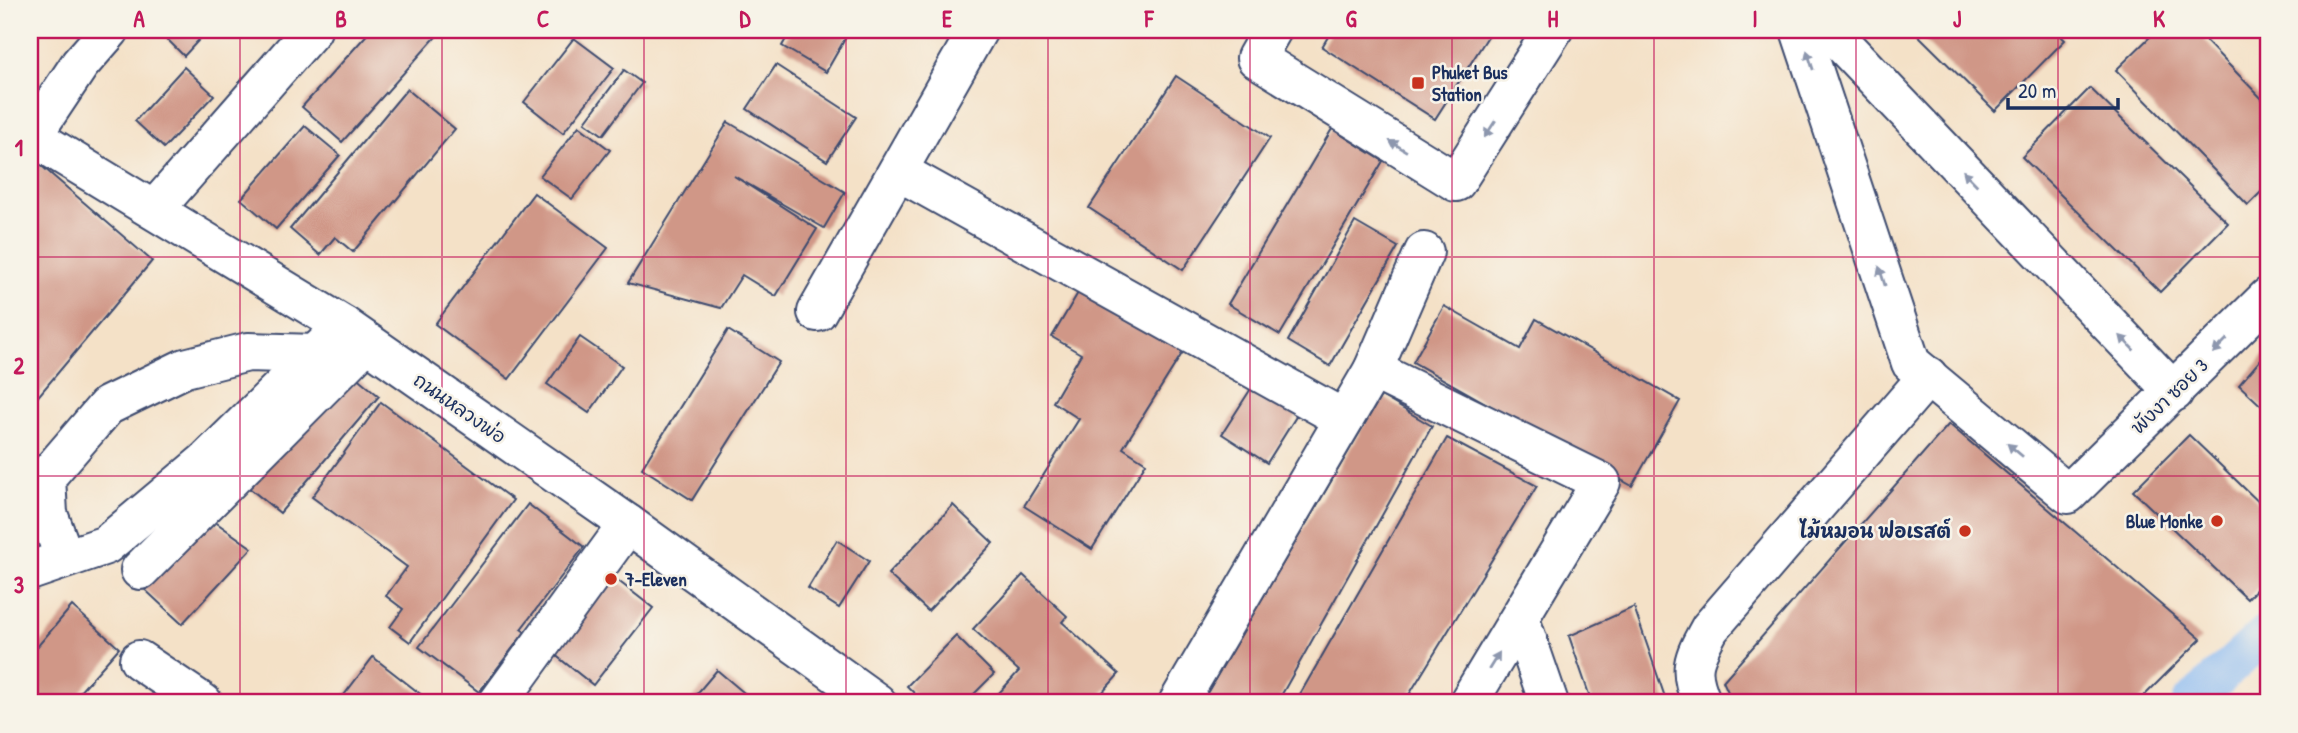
<svg xmlns="http://www.w3.org/2000/svg" width="2298" height="733" viewBox="0 0 2298 733" font-family="'Patrick Hand','Playpen Sans Thai',sans-serif">
<rect width="100%" height="100%" fill="#f7f3e8"/>
<filter id="ink" filterUnits="userSpaceOnUse"><feTurbulence type="fractalNoise" baseFrequency=".0143" numOctaves="2"/><feDisplacementMap in="SourceGraphic" scale="14" xChannelSelector="R" yChannelSelector="G"/><feConvolveMatrix kernelMatrix="1 2 1 2 8 2 1 2 1" color-interpolation-filters="sRGB"/></filter>
<filter id="wash" filterUnits="userSpaceOnUse"><feTurbulence type="fractalNoise" baseFrequency=".00686" numOctaves="4" result="noise"/><feDisplacementMap in="SourceGraphic" scale="28" xChannelSelector="R" yChannelSelector="G"/><feGaussianBlur stdDeviation="1.57" result="paint"/><feColorMatrix in="noise" values="0 0 0 0 0 0 0 0 0 0 0 0 0 0 0 0 0 1.4 0 .05"/><feComposite in="paint" operator="in"/></filter>
<g filter="url(#wash)">
<rect width="100%" height="100%" fill="#f4e1c7"/>
<g fill="none" stroke-linecap="round" stroke-linejoin="round">
<polyline stroke="#86b7f2" stroke-width="38" points="2191,703 2268,632"/>
</g>
<g id="blocks">
<g fill="#d09787">
<polygon points="158,30 208,30 184,56"/>
<polygon points="371,30 442,30 342,142 302,107"/>
<polygon points="791,30 850,30 826,72 782,46"/>
<polygon points="1332,30 1492,30 1435,119 1322,47"/>
<polygon points="1913,30 2055,30 2065,40 1995,111"/>
<polygon points="2157,30 2195,30 2268,105 2268,185 2248,205 2116,70"/>
<polygon points="574,38 614,68 563,133 524,102"/>
<polygon points="776,65 856,117 827,161 747,109"/>
<polygon points="184,67 214,95 164,148 135,121"/>
<polygon points="624,70 642,83 603,135 585,122"/>
<polygon points="1176,76 1270,138 1183,270 1089,208"/>
<polygon points="2090,88 2228,223 2160,292 2022,157"/>
<polygon points="407,89 455,129 353,252 335,237 320,255 290,229"/>
<polygon points="728,122 845,192 824,228 734,176 817,229 776,296 742,275 721,308 628,283"/>
<polygon points="305,126 340,155 276,229 241,199"/>
<polygon points="579,126 610,150 572,199 540,176"/>
<polygon points="1332,129 1383,161 1280,335 1228,304"/>
<polygon points="30,156 152,261 30,406"/>
<polygon points="534,193 608,248 509,379 435,324"/>
<polygon points="1355,222 1398,247 1330,366 1288,341"/>
<polygon points="1082,286 1186,347 1123,448 1146,463 1092,549 1024,506 1079,419 1053,402 1081,354 1052,337"/>
<polygon points="1444,306 1520,349 1536,319 1680,401 1632,486 1413,362"/>
<polygon points="728,330 779,362 692,500 642,468"/>
<polygon points="580,337 622,366 589,413 547,384"/>
<polygon points="2268,351 2268,412 2239,385"/>
<polygon points="348,370 379,396 280,513 248,487"/>
<polygon points="1252,387 1297,415 1267,463 1222,434"/>
<polygon points="1381,396 1432,426 1277,703 1201,703"/>
<polygon points="381,402 513,500 410,642 390,627 403,609 386,596 407,567 312,497"/>
<polygon points="1949,424 2201,639 2137,703 1733,703 1723,681"/>
<polygon points="2189,435 2268,511 2268,577 2247,599 2133,491"/>
<polygon points="1447,438 1537,486 1404,703 1295,703"/>
<polygon points="528,504 584,547 521,629 525,632 479,692 419,647"/>
<polygon points="953,505 993,543 928,611 888,574"/>
<polygon points="204,514 252,548 182,624 140,585"/>
<polygon points="837,540 869,561 839,608 808,588"/>
<polygon points="603,569 653,608 593,685 544,646"/>
<polygon points="1023,575 1067,616 1062,622 1119,674 1093,703 990,703 1019,671 973,629"/>
<polygon points="72,606 119,648 70,703 34,703 30,699 30,655"/>
<polygon points="1634,607 1667,703 1592,703 1569,636"/>
<polygon points="956,636 994,674 965,703 924,703 907,686"/>
<polygon points="373,657 432,703 338,703"/>
<polygon points="717,670 756,703 689,703"/>
</g>
</g>
</g>
<g filter="url(#ink)">
<use href="#blocks" fill-opacity="0" stroke="#3c4a6e" stroke-width="2"/>
<g fill="none" stroke-linecap="round" stroke-linejoin="round">
<g stroke="#3c4a6e" stroke-width="42">
<g id="minor">
<polyline points="1272,30 1256,58 1456,182 1553,30"/>
<polyline points="1800,30 1911,363 2068,494 2268,297"/>
<polyline points="1829,30 2174,392"/>
<polyline points="30,135 344,326 628,524 877,703"/>
<polyline points="30,139 80,64 110,30"/>
<polyline points="898,171 1344,419"/>
<polyline points="154,210 312,30"/>
<polyline points="817,312 978,30"/>
<polyline points="1373,370 1601,482 1468,703"/>
<polyline points="64,556 48,514 46,477 107,406 185,368 248,352 316,354"/>
<polyline points="140,570 366,343"/>
<polyline points="30,571 106,545 205,462 344,326"/>
<polyline points="1520,619 1549,703"/>
<polyline points="139,660 203,703"/>
<polyline points="498,703 628,524"/>
<polyline points="1178,703 1373,370 1424,252"/>
<path d="M1702,703c-15,-34 -9,-44 8,-75l218,-252"/>
</g>
</g>
<use href="#minor" stroke="#fff" stroke-width="38"/>
</g>
<defs><path id="oneway-solid" d="M-6-.8H1V-3.2L6.5 0L1 3.2V.8H-6Z" transform="scale(1.75)"/></defs>
<g fill="#8d97ae">
<use href="#oneway-solid" transform="translate(1810 60) rotate(-108)"/>
<use href="#oneway-solid" transform="translate(1490 129) rotate(123)"/>
<use href="#oneway-solid" transform="translate(1398 146) rotate(-148)"/>
<use href="#oneway-solid" transform="translate(1970 178) rotate(-134)"/>
<use href="#oneway-solid" transform="translate(1882 276) rotate(-108)"/>
<use href="#oneway-solid" transform="translate(2127 343) rotate(-134)"/>
<use href="#oneway-solid" transform="translate(2220 346) rotate(135)"/>
<use href="#oneway-solid" transform="translate(2015 450) rotate(-140)"/>
<use href="#oneway-solid" transform="translate(1494 661) rotate(-58)"/>
</g>
</g>
<path fill="none" stroke="#c2185b" stroke-width="2" stroke-opacity="0.55" d="M240,30v673M442,30v673M644,30v673M846,30v673M1048,30v673M1250,30v673M1452,30v673M1654,30v673M1856,30v673M2058,30v673M30,257h2238M30,476h2238"/>
<g fill="#c8321e" stroke="#f7f3e8" stroke-width="2.5">
<rect x="1411" y="76" width="14" height="14" rx="3.5"/>
<circle cx="2217" cy="521" r="7"/>
<circle cx="1965" cy="531" r="7"/>
<circle cx="611" cy="579" r="7"/>
</g>
<g text-anchor="middle" dominant-baseline="central" stroke-width="5" stroke-linejoin="round" paint-order="stroke">
<g font-size="19" font-weight="bold" fill="#1b2f5e" stroke="#f7f3e8" text-anchor="start">
<text x="1432" y="72">Phuket Bus<tspan x="1432" dy="22">Station</tspan></text>
<text x="2203" y="521" text-anchor="end">Blue Monke</text>
<text x="1951" y="531" text-anchor="end">ไม้หมอน ฟอเรสต์</text>
<text x="625" y="579">7-Eleven</text>
</g>
<g font-size="19" fill="#1b2f5e" stroke="#f7f3e8">
<text transform="translate(2169 396) rotate(-44)">พังงา ซอย 3</text>
<text transform="translate(460 408) rotate(35)">ถนนหลวงพ่อ</text>
</g>
</g>
<rect width="2298" height="733" fill="none" stroke="#f7f3e8" stroke-width="77"/>
<path d="M2008 98v10h110v-10" fill="none" stroke="#1b2f5e" stroke-width="3.5"/>
<text x="2018" y="98" font-size="21" fill="#1b2f5e" stroke="#f7f3e8" stroke-width="5" paint-order="stroke">20 m</text>
<rect x="38" y="38" width="2222" height="656" fill="none" stroke="#c2185b" stroke-width="2.5"/>
<g font-size="23" text-anchor="middle" font-weight="bold" fill="#c2185b">
<text x="139" y="27">A</text>
<text x="341" y="27">B</text>
<text x="543" y="27">C</text>
<text x="745" y="27">D</text>
<text x="947" y="27">E</text>
<text x="1149" y="27">F</text>
<text x="1351" y="27">G</text>
<text x="1553" y="27">H</text>
<text x="1755" y="27">I</text>
<text x="1957" y="27">J</text>
<text x="2159" y="27">K</text>
<text x="19" y="156">1</text>
<text x="19" y="374">2</text>
<text x="19" y="593">3</text>
</g>
</svg>
